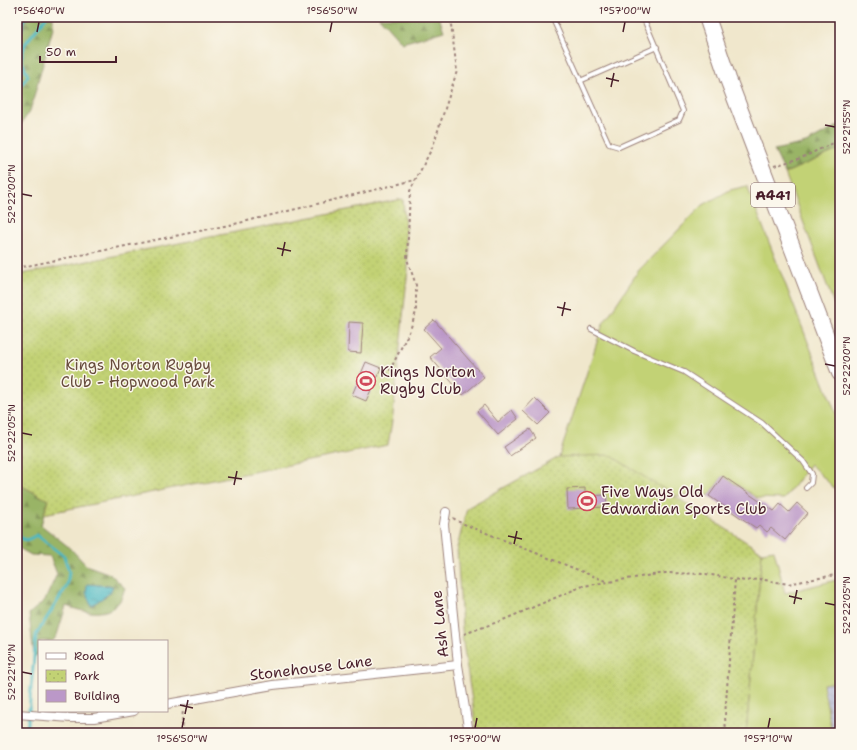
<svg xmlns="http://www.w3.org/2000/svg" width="857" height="750" viewBox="0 0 857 750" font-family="'Shantell Sans',sans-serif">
<defs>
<pattern id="industrial-grid" width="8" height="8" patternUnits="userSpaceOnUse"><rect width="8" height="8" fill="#bec3de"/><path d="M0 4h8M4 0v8" fill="none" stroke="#a5a7bf"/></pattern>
<pattern id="forest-firs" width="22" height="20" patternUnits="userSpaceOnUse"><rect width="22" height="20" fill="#99b466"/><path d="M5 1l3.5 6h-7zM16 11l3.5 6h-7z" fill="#7f9254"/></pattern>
<pattern id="park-dots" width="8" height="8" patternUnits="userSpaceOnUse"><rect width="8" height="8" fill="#c2d274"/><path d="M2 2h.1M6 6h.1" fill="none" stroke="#a8b465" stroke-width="1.8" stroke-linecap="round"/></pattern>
<pattern id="water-ripples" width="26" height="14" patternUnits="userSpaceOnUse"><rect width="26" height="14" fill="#49b8c2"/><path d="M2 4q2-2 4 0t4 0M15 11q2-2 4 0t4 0" fill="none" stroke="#3f959e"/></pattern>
</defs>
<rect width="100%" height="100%" fill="#fbf7ec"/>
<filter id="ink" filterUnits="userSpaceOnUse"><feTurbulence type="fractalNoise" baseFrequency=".025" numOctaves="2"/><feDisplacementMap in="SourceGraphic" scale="8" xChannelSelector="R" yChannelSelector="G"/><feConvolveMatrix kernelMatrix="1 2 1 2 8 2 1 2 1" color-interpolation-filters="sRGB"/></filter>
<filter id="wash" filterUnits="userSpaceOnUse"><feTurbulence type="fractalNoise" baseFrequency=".012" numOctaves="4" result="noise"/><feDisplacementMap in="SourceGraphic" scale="16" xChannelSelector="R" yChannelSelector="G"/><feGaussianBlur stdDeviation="0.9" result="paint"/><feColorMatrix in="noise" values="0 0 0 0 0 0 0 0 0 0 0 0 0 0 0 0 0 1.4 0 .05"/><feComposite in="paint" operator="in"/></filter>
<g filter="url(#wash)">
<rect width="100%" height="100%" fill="#f0e7cc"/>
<polygon fill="url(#industrial-grid)" points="840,682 840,733 832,733 823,684"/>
<g fill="#c2d274" stroke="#867850">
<polygon points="840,149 840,320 785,173"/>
<polygon points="747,186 840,424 840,494 810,464 784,499 757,498 723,476 709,496 706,494 676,496 666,489 559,457 603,324 639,270 703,205 730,190"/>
<polygon points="774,550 785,593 840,579 840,682 823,684 832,733 746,733 762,552"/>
</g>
<g fill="url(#forest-firs)" stroke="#726a48">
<polygon points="17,17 53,17 53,28 30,111 17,130"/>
<polygon points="379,17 439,17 444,31 402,43"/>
<polygon points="840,125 840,149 785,173 774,150 806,143"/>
<path d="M17,483l31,17 -7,25 29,23 16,17 24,9 15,14c-2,4 -3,11 -6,14 -13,17 -38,9 -53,4l-9,29 -4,6h-14v13l-5,3 -5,-43 16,-14 12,-26 -7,-18 -19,-1 -14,-8z"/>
</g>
<g fill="url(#park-dots)" stroke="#867850">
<polygon points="403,199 408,268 393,415 388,445 44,514 48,500 17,483 17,275"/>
<polygon points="610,455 762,552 746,733 477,733 463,643 457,548 467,508 559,457"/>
</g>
<g fill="url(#water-ripples)" stroke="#4a6c76">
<polygon points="17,17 27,17 17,46"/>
<polygon points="87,584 113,586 110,593 91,606 86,593"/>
</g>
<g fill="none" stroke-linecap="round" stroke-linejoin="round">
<g stroke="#49b8c2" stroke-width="3">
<polyline points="17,90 28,76 21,59 25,44 46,17"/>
<polyline points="17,521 20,538 27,540 37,535 64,556 69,571 67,586 36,635 27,733"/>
</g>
</g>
<g id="blocks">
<g fill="#bb98c8">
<polygon points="434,320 484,377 463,395 430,357 441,348 424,329"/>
<polygon points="349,322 363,323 361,353 348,352"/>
<polygon points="366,362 381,368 366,401 352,395"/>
<polygon points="535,398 550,413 538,425 523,411"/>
<polygon points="484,405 498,422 512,410 518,419 498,435 477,411"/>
<polygon points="530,429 536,438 510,456 504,447"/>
<polygon points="723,476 774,511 780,504 789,512 797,503 808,513 785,540 771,528 767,532 759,525 756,528 709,496"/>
<polygon points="585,488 585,496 606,495 607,507 568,509 567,489"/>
</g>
</g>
</g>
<g filter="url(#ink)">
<use href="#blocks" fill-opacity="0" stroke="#9d837c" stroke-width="1"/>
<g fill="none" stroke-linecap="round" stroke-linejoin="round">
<g stroke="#9d837c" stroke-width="6">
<g id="lane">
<polyline points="552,17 609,144 619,147 679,120 683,111 643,17"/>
<polyline points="580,81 657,47"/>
<polyline points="591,329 634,351 684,372 762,423 803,461 812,474 811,483 806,488"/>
</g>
</g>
<g stroke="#9d837c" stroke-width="10">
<g id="street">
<polyline points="446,512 444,524 458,665 469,733"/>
<polyline points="167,704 273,685 458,665"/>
<polyline points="17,714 71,718 94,718 134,711"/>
</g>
</g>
<g stroke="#9d837c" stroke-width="18">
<polyline id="highway" points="707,17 728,79 840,373"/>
</g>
<g stroke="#9d837c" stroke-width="2" stroke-dasharray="3 3" stroke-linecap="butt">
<polyline points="774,166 801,158 840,140"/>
<polyline points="17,268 239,223 415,180"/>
<polyline points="387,376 410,330 416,312 416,285 407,259 410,191 433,146 457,71 450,17"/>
<polyline points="453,518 459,522 608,582"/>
<polyline points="464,634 503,620 583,586 665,573 706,574 745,581 759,579 788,584 840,574"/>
<polyline points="181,733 183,710"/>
<polyline points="726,733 725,716 735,579"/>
</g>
<use href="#lane" stroke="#fff" stroke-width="4"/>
<use href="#street" stroke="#fff" stroke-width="8"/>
<use href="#highway" stroke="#fff" stroke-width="16"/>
</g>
</g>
<path fill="none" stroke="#4a1f2b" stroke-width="1.5" d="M37,32l2,-10M330,32l2,-10M623,32l2,-10M606,78l13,3M611,87l3,-14M825,125l10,2M22,194l10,2M277,248l14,3M282,256l3,-14M557,307l14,3M562,316l3,-14M825,364l10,2M22,433l10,2M228,477l14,2M234,485l3,-14M508,536l14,3M514,544l3,-13M789,596l13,3M825,603l10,2M794,604l3,-14M22,672l10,2M180,705l13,3M185,714l3,-14M182,728l2,-10M475,728l2,-10M768,728l2,-10"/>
<defs>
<g id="stadium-ring" transform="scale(1)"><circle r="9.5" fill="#fbf7ec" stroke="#d1495b" stroke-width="1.5"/><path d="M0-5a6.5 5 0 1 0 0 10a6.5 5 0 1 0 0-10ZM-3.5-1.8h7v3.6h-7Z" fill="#d1495b"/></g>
</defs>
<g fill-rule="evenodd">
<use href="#stadium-ring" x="366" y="381"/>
<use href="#stadium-ring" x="587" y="501"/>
</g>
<g text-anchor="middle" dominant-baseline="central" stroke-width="3" stroke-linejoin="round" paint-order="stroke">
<rect fill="#fbf7ec" stroke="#7f6065" stroke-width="1" x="751" y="183" width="44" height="24" rx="3"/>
<g font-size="14" font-weight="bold" fill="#4a1f2b">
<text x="773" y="195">A441</text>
</g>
<g font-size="15" fill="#684c3d" stroke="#fbf7ec">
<text x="138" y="365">Kings Norton Rugby<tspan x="138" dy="17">Club - Hopwood Park</tspan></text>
</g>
<g font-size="15" fill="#4a1f2b" stroke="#fbf7ec" text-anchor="start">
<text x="380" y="372">Kings Norton<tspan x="380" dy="17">Rugby Club</tspan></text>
<text x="601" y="492">Five Ways Old<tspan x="601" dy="17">Edwardian Sports Club</tspan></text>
</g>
<g font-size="15" fill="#4a1f2b" stroke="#fbf7ec">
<text transform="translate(440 624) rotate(-96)">Ash Lane</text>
<text transform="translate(311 668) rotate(-7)">Stonehouse Lane</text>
</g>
</g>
<rect width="857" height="750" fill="none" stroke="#fbf7ec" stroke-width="44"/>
<rect x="38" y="640" width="130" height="72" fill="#fbf7ec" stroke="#b4a19f"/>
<rect x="46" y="653" width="20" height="6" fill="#ffffff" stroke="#b4a19f"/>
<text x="74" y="660" font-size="12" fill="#4a1f2b">Road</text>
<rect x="46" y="670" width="20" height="12" fill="url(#park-dots)" stroke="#b4a19f"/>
<text x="74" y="680" font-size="12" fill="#4a1f2b">Park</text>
<rect x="46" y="690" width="20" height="12" fill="#bb98c8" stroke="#b4a19f"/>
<text x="74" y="700" font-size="12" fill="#4a1f2b">Building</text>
<path d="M40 56v6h76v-6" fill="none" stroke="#4a1f2b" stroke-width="2"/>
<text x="46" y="56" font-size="12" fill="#4a1f2b" stroke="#fbf7ec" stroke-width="3" paint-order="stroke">50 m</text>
<rect x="22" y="22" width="813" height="706" fill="none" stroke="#4a1f2b" stroke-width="1.5"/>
<g font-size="10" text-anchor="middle" fill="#4a1f2b">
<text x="39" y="14">1°56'40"W</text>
<text x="332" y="14">1°56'50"W</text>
<text x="625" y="14">1°57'00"W</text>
<text transform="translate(846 127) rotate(-90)" y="4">52°21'55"N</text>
<text transform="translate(11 194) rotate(-90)" y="4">52°22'00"N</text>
<text transform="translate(846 366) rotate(-90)" y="4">52°22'00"N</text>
<text transform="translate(11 433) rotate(-90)" y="4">52°22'05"N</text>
<text transform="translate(846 605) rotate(-90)" y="4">52°22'05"N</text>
<text transform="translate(11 672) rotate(-90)" y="4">52°22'10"N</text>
<text x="182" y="742">1°56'50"W</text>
<text x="475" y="742">1°57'00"W</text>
<text x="768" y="742">1°57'10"W</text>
</g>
</svg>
